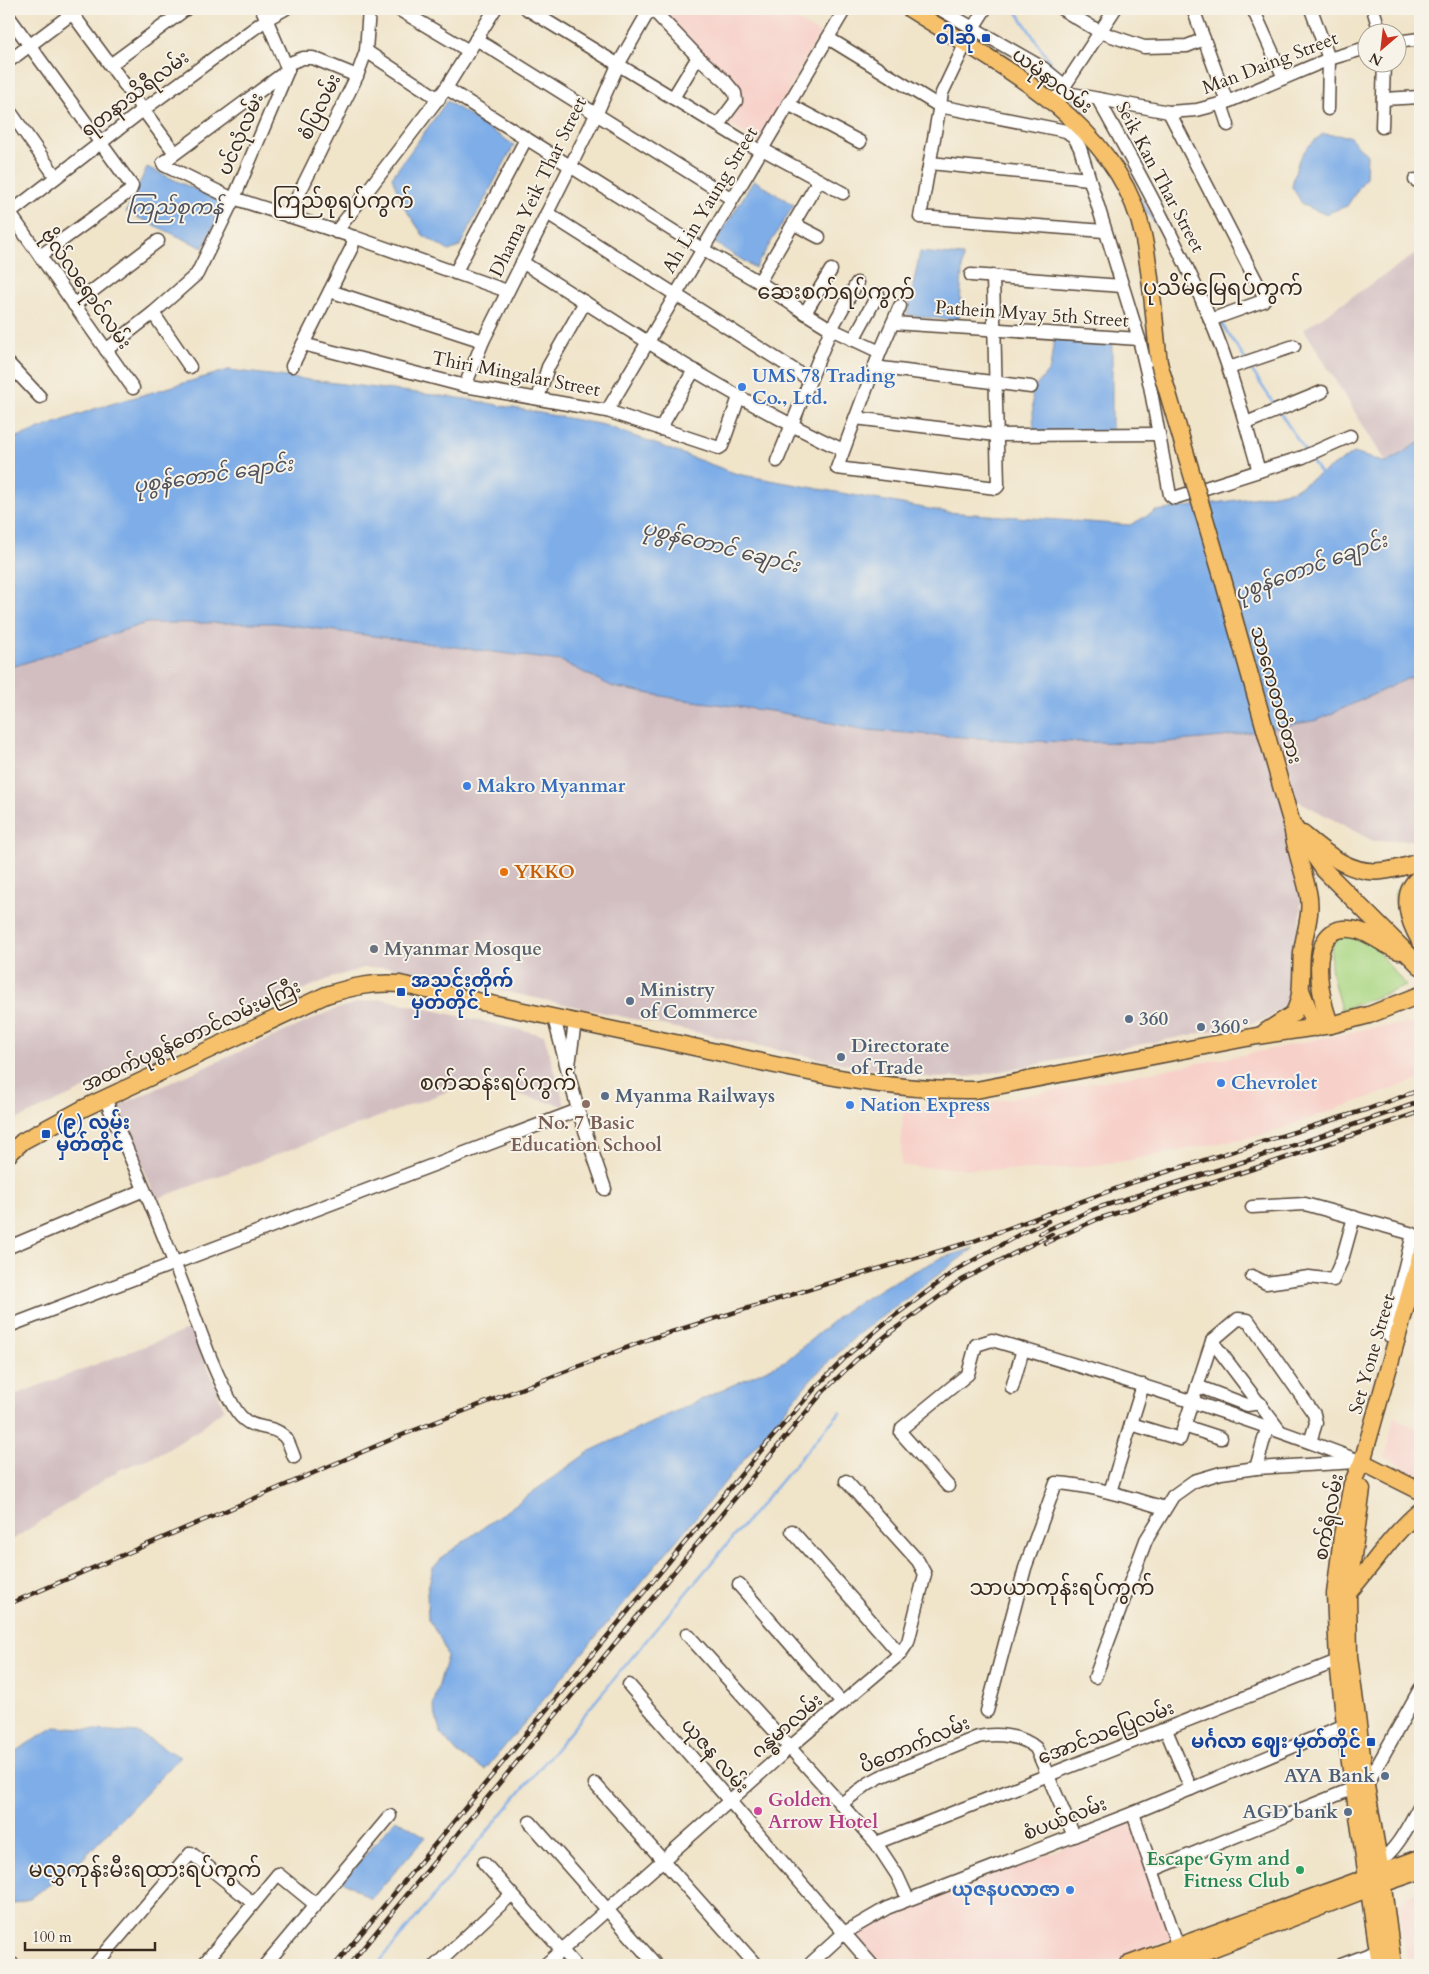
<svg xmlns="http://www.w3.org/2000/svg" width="1429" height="1974" viewBox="0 0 1429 1974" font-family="Cardo,'Noto Sans Myanmar',serif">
<rect width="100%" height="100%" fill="#f7f3e8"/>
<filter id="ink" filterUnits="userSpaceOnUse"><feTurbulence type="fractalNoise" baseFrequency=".02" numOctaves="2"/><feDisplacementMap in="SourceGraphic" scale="10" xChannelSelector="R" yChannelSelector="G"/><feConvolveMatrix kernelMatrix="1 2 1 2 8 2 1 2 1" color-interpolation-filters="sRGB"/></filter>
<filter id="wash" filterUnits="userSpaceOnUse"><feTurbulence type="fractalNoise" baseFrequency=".0096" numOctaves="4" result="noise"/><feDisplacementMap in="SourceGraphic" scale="20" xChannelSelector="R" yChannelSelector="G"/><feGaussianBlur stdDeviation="1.12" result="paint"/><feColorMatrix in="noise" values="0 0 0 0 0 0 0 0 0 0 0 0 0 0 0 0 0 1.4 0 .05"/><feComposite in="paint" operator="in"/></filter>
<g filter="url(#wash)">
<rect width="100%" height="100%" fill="#f0e4c9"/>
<g fill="#f7d0c9">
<polygon points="667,9 776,9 820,33 759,143 728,124 736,114 740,102 665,13"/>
<polygon points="1416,1023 1420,1025 1420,1079 1267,1134 1108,1164 1044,1170 993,1170 901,1166 903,1104 946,1107 976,1105 1258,1052 1370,1028"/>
<polygon points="1394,1417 1420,1431 1420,1476 1385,1457"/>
<polygon points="1131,1823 1178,1936 1104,1965 881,1965 854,1936 886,1915"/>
<polygon points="1420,1889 1420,1965 1408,1965 1399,1902"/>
</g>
<g fill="#d2bec1">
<polygon points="1420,251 1420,442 1386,463 1304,329"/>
<polygon points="146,623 275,623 561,661 613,687 678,699 778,712 865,730 1020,741 1156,743 1223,737 1318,720 1420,673 1420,840 1373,841 1293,798 1292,852 1299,882 1301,910 1292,972 1291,996 1281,1008 1267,1019 1248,1024 970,1077 933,1078 899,1074 830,1061 390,967 363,968 331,978 297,992 18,1119 9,1126 9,668"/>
<polygon points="382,999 544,1035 565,1106 471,1083 156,1199 118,1106 333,1010 357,1003"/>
<polygon points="193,1328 224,1409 197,1431 164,1452 119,1470 9,1542 9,1397"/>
</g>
<g fill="#abd885" stroke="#738152">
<path d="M1409,879h11v77c-6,-13 -28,-50 -25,-63 1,-6 9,-10 14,-14z"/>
<path d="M1341,935l25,2 40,49 -65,24c-4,-19 -15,-46 -8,-65 2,-3 5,-7 8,-10z"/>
</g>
<g fill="#7eade8" stroke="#5c6c83">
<polygon points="447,101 514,145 459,247 449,251 423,235 402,204 392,177"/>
<path d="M1323,134l26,2 18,19 -1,22 -19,29 -22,8 -22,-9 -11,-18c5,-27 8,-36 31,-53z"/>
<polygon points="147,167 224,203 203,248 126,212"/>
<polygon points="754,180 794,205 755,268 715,243"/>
<polygon points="920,252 963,256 959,321 907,315"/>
<polygon points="1054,338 1112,341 1112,434 1034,432 1032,391 1050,369"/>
<polygon points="229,370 466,399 604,425 737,474 946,512 1130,525 1156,511 1259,497 1294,490 1354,453 1386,463 1420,442 1420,673 1318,720 1223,737 1156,743 1020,741 865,730 778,712 678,699 613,687 561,661 275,623 146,623 9,668 9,440 94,409"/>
<polygon points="974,1248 857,1335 811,1379 485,1770 458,1754 441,1734 433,1706 447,1656 440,1638 428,1619 427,1592 433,1568 445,1555 590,1451 787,1360 845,1311 887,1285 941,1258"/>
<polygon points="55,1727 138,1733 180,1757 73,1869 28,1899 9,1906 9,1755"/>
<polygon points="396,1819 426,1837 371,1899 343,1881"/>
</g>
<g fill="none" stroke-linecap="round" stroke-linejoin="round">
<g stroke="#7eade8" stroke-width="2.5">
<polyline points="1015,9 1056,71"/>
<polyline points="1074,98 1098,136"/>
<polyline points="1138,197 1167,240"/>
<polyline points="1219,320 1245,359"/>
<polyline points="1249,366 1276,407"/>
<polyline points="1281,414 1305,451"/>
<polyline points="1310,458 1322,476"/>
<path d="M377,1965c153,-185 306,-371 463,-553"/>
</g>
</g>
</g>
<g filter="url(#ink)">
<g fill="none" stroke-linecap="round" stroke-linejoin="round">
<g stroke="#564638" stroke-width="15">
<g id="minor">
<polyline points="69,9 175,153"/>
<polyline points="398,9 469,51"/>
<polyline points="527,9 760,151"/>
<polyline points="652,9 698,57 725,81 735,93 736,101 718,125"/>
<polyline points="940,9 1043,68 1059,81 1067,93"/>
<polyline points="985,9 973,28 942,93 920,217 1104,231"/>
<polyline points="1062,9 1100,32 1144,47 1187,46 1204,39"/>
<polyline points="1193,9 1227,102"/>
<polyline points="1253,9 1284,78"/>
<polyline points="1311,9 1329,59 1328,109"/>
<polyline points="1373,9 1380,32"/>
<polyline points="9,17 132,186 130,191 40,256"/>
<polyline points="828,38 939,106 1066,131 1074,137 1080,148 1139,339 1150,386 1170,495 1174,498 1303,457 1350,436"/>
<polyline points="476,39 732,199"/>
<polyline points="1396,42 1420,39"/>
<polyline points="366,51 439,99"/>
<polyline points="9,61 78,9"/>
<polyline points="287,64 303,58 313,58 357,76"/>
<polyline points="110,65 186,9"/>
<polyline points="288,70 165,161 163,163 164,165 227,196 354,237 507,291"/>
<polyline points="1064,87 1115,9"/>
<polyline points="446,88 702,249 759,282 805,313 831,329 880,352"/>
<polyline points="673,98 698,57"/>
<path d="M1098,99c40,72 80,144 112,220 21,49 34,101 49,152"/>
<polyline points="1383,99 1420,97"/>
<polyline points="1049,100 1067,93 1169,112 1197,110 1227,102 1329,59 1366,48"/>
<polyline points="788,104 860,142"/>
<polyline points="1221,104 1228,125"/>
<polyline points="9,110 56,177"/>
<polyline points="1169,112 1265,298 1263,301 1210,320"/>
<polyline points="1382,127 1384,62"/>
<polyline points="762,149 843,193"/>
<polyline points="930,163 1089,179"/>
<polyline points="1415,180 1420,182"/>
<polyline points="9,212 133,388"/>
<polyline points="10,213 143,110 267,19 285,9"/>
<polyline points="547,213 810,380"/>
<polyline points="288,216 357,76 366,51 369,9"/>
<polyline points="794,224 819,237"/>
<polyline points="336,232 446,88 495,9"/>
<path d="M522,262c105,67 208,136 321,188"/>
<polyline points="455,273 526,139"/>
<polyline points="971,275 1122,286"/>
<polyline points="759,282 819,180"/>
<polyline points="330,291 483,341"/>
<polyline points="74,305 158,241"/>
<polyline points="900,306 880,352 837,468 996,488 998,486 993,276"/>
<polyline points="153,313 190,367"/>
<polyline points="805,313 831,270"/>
<polyline points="893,323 1139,339"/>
<polyline points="853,340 878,294"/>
<polyline points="303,344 465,386 607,411 719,448 722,446 739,397"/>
<polyline points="106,350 153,313 197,274 234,198 288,70 262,9"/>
<polyline points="9,364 40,397"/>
<polyline points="292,366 352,247 354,237"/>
<polyline points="874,367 1031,387"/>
<polyline points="1229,368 1294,346"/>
<polyline points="465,386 483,341 596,115 618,65 650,9"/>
<polyline points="538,398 548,367 585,302"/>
<polyline points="607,411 845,9"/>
<polyline points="855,418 996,435 1159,434"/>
<polyline points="1246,423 1322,392"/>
<polyline points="660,429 694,370"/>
<polyline points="777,461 831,329 857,283"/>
<polyline points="554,1018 578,1110 605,1189"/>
<polyline points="569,1065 575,1022"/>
<path d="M105,1098c24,57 50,114 72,172 18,44 33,96 57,137 16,28 34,14 50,29 5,5 7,14 10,21"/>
<polyline points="1252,1207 1305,1204 1413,1234 1388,1335 1396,1337"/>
<polyline points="9,1247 144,1190"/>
<polyline points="1252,1276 1266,1283 1309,1277 1333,1280 1342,1260 1354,1217"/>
<polyline points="9,1326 578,1110"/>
<polyline points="1212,1341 1280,1431"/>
<polyline points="1197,1386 1247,1405 1260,1403"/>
<polyline points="1012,1388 1023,1349"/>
<polyline points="1131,1424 1180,1439 1212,1341 1238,1319 1248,1320 1314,1414 1316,1423 1310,1442"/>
<polyline points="1184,1426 1221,1438"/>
<polyline points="1256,1468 1267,1428"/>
<path d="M948,1486l-47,-53 1,-5 66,-54 8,-29 16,-5c125,37 249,75 370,122"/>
<polyline points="1110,1492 1143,1385"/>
<polyline points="792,1531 900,1654"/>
<polyline points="739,1585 842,1703"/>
<polyline points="687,1634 876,1843 897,1875 908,1899"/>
<polyline points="1095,1677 1146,1540 1173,1496 1194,1481 1221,1473 1256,1468 1357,1462"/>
<polyline points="629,1685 872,1965"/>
<path d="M987,1711l38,-143 31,-85c37,2 73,15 109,25"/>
<polyline points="1166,1730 1191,1789"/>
<polyline points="595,1784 756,1965"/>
<polyline points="1366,1786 1420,1689"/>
<path d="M841,1804l28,-21 11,-6 98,-40c18,-4 43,-2 58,11l38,88"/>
<polyline points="1133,1813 1180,1953"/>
<polyline points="530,1822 656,1965"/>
<polyline points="876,1843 1345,1658"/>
<path d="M1379,1862c20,-15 29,-36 41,-57"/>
<polyline points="484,1863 575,1965"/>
<polyline points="1153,1870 1354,1788"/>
<polyline points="9,1963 14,1965"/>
<polyline points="95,1965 191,1853 253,1903"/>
<polyline points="203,1965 278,1874 316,1905"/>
<polyline points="265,1965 390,1816"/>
<polyline points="436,1965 511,1895"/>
<polyline points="545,1965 789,1748 900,1654 908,1642 925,1574 918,1561 846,1481"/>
<polyline points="809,1965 844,1933 887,1908 1133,1813 1345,1725"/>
<polyline points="1341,1965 1378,1951"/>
</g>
</g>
<g stroke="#564638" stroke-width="19">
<g id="major">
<path d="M910,9c89,57 209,113 233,226 9,41 11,86 16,128"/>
<polyline points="1285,800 1292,824 1324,870 1420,966"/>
<path d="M1303,834c23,19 47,41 79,37 13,-1 26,-6 38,-9"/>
<path d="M1420,877c-22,16 -11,45 0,64"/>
<polyline points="1301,990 1316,1028"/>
<path d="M1331,1025c-11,-23 -27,-100 19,-96 18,1 32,16 49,22"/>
<path d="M1265,1032l28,-18c11,-18 7,-40 9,-61 2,-20 11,-40 6,-61 -5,-23 -14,-44 -16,-68"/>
<path d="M9,1154l14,-13 61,-33 242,-113c25,-8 47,-13 74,-11 101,23 202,43 303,65 90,20 180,43 273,41l281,-54 74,-11 38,-10 51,-20"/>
<polyline points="1362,1462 1420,1491"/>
<polyline points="1362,1489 1348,1593 1349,1656 1366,1786 1381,1872 1393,1965"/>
<path d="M1345,1593h3c24,-27 45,-60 72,-82"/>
<polyline points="1127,1965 1420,1858"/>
<polyline points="1170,1965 1370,1888 1420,1871"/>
<polyline points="1380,1965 1347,1742 1338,1662 1335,1594 1342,1536 1352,1484 1362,1462 1420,1257"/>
</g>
</g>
<use href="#minor" stroke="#fff" stroke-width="12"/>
<use href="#major" stroke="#f6c16b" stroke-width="16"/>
<g stroke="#3b2a1e" stroke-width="4.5">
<g id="rail">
<polyline points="1040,1233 1094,1209 1274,1152 1420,1102"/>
<polyline points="1045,1243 1098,1219 1277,1161 1420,1112"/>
<polyline points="9,1604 397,1437 649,1339 823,1285 974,1241 1134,1182 1368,1109 1420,1090"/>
<polyline points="335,1965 769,1441 816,1387 850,1353 885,1323 956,1270 1024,1232 1048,1221"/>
<polyline points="349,1965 822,1393 856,1360 892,1331 962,1280 1052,1234"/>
</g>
</g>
<use href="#rail" stroke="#f7f3e8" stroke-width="2.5" stroke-dasharray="8" stroke-linecap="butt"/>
<g stroke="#564638" stroke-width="19" stroke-linecap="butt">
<polyline id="major-bridge" points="1159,363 1224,583 1285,800"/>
</g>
<use href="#major-bridge" stroke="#f6c16b" stroke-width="16"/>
</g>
</g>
<g fill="#1a4fb4" stroke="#f7f3e8" stroke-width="2">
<rect x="981" y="33" width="10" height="10" rx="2.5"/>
<rect x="396" y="987" width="10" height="10" rx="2.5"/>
<rect x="41" y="1129" width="10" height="10" rx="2.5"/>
<rect x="1366" y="1737" width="10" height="10" rx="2.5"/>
</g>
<g fill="#3f7fe0" stroke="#f7f3e8" stroke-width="2">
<circle cx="742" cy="387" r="5"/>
<circle cx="467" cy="786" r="5"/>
<circle cx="1221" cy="1083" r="5"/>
<circle cx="850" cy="1105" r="5"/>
<circle cx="1070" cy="1890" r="5"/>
</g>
<circle fill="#e8710a" stroke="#f7f3e8" stroke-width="2" cx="504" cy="872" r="5"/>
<circle fill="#6b7280" stroke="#f7f3e8" stroke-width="2" cx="374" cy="949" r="5"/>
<g fill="#5c6f8a" stroke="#f7f3e8" stroke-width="2">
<circle cx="630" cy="1001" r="5"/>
<circle cx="1129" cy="1019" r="5"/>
<circle cx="1201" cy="1027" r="5"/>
<circle cx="841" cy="1057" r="5"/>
<circle cx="605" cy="1096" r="5"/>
<circle cx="1385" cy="1776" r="5"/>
<circle cx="1348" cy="1812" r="5"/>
</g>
<circle fill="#8d6e63" stroke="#f7f3e8" stroke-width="2" cx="586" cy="1104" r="5"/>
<circle fill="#d1479c" stroke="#f7f3e8" stroke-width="2" cx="758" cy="1811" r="5"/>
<circle fill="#2e9e5b" stroke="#f7f3e8" stroke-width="2" cx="1300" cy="1870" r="5"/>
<g text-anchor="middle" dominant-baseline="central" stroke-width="4" stroke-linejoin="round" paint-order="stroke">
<g font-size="19" font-weight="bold" fill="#164399" stroke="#f7f3e8" text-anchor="end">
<text x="976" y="38">ဝါဆို</text>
<text x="411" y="981" text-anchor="start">အသင်းတိုက်<tspan x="411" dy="22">မှတ်တိုင်</tspan></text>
<text x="56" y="1123" text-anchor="start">(၉) လမ်း<tspan x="56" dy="22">မှတ်တိုင်</tspan></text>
<text x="1361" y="1742">မင်္ဂလာ ဈေး မှတ်တိုင်</text>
</g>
<g font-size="19" fill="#3b2a1e" stroke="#f7f3e8">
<text transform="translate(1270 63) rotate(-21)">Man Daing Street</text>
<text transform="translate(1052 81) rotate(37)">ယမုံနာလမ်း</text>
<text transform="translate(135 94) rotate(-37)">ရတနာသိရီလမ်း</text>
<text transform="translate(320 107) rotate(-64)">စံပြလမ်း</text>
<text transform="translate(241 134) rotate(-67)">ပင်လုံလမ်း</text>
<text transform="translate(1160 177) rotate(62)">Seik Kan Thar Street</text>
<text transform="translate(538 187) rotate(-64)">Dhama Yeik Thar Street</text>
<text transform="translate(710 200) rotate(-59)">Ah Lin Yaung Street</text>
<text transform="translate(86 289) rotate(55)">ဗိုလ်လရောင်လမ်း</text>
<text transform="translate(1032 314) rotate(4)">Pathein Myay 5th Street</text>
<text transform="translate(516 374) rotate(11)">Thiri Mingalar Street</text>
<text transform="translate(1276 695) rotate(74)">သာကေတတံတား</text>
<text transform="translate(191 1036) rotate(-25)">အထက်ပုစွန်တောင်လမ်းမကြီး</text>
<text transform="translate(1372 1354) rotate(-74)">Set Yone Street</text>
<text transform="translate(1329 1517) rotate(-79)">စက်ရုံလမ်း</text>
<text transform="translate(787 1726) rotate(-41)">ဂန္ဓမာလမ်း</text>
<text transform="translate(1106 1733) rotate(-21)">အောင်သပြေလမ်း</text>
<text transform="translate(915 1745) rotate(-23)">ပိတောက်လမ်း</text>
<text transform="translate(715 1756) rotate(49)">ယုဇန လမ်း</text>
<text transform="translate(1065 1819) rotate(-21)">စံပယ်လမ်း</text>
</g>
<g font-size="19" font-weight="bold" fill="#366cbe" stroke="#f7f3e8" text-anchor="start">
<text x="752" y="376">UMS 78 Trading<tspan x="752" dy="22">Co., Ltd.</tspan></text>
<text x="477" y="786">Makro Myanmar</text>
<text x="1231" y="1083">Chevrolet</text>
<text x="860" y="1105">Nation Express</text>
<text x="1060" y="1890" text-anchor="end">ယုဇနပလာဇာ</text>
</g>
<g font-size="19" font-weight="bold" fill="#c56008" stroke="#f7f3e8" text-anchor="start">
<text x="514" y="872">YKKO</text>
</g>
<g font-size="19" font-weight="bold" fill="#5b616d" stroke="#f7f3e8" text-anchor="start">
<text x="384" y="949">Myanmar Mosque</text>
</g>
<g font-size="19" font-weight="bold" fill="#4e5e75" stroke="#f7f3e8" text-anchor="start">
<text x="640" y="990">Ministry<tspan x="640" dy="22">of Commerce</tspan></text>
<text x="1139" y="1019">360</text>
<text x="1211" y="1027">360°</text>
<text x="851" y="1046">Directorate<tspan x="851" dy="22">of Trade</tspan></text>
<text x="615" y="1096">Myanma Railways</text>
<text x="1375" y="1776" text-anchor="end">AYA Bank</text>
<text x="1338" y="1812" text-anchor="end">AGD bank</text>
</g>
<g font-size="19" font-weight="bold" fill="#785e54" stroke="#f7f3e8">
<text x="586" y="1123">No. 7 Basic<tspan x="586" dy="22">Education School</tspan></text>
</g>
<g font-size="19" font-weight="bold" fill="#b23c85" stroke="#f7f3e8" text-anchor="start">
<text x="768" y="1800">Golden<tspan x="768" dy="22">Arrow Hotel</tspan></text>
</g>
<g font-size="19" font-weight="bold" fill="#27864d" stroke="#f7f3e8" text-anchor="end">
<text x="1290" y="1859">Escape Gym and<tspan x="1290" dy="22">Fitness Club</tspan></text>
</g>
<g font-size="20" font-style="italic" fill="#4f515b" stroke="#f7f3e8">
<text x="175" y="207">ကြည်စုကန်</text>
<text transform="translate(213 475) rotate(-8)">ပုစွန်တောင် ချောင်း</text>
<text transform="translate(721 547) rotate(14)">ပုစွန်တောင် ချောင်း</text>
<text transform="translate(1311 567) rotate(-20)">ပုစွန်တောင် ချောင်း</text>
</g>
<g font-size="21" fill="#3b2a1e" stroke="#f7f3e8">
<text x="343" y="201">ကြည်စုရပ်ကွက်</text>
<text x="1223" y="288">ပုသိမ်မြေရပ်ကွက်</text>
<text x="836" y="292">ဆေးစက်ရပ်ကွက်</text>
<text x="498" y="1083">စက်ဆန်းရပ်ကွက်</text>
<text x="1062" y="1588">သာယာကုန်းရပ်ကွက်</text>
<text x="145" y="1870">မလွှကုန်းမီးရထားရပ်ကွက်</text>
</g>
</g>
<rect width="1429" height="1974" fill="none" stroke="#f7f3e8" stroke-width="30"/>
<g transform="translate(1382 48) rotate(208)"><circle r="24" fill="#f7f3e8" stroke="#aca397"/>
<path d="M0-4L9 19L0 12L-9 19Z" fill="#c8321e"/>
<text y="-8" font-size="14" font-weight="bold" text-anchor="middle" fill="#3b2a1e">N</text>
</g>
<path d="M25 1942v8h130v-8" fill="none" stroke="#3b2a1e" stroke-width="2.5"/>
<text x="32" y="1942" font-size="15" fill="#3b2a1e" stroke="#f7f3e8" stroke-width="4" paint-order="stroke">100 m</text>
</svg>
